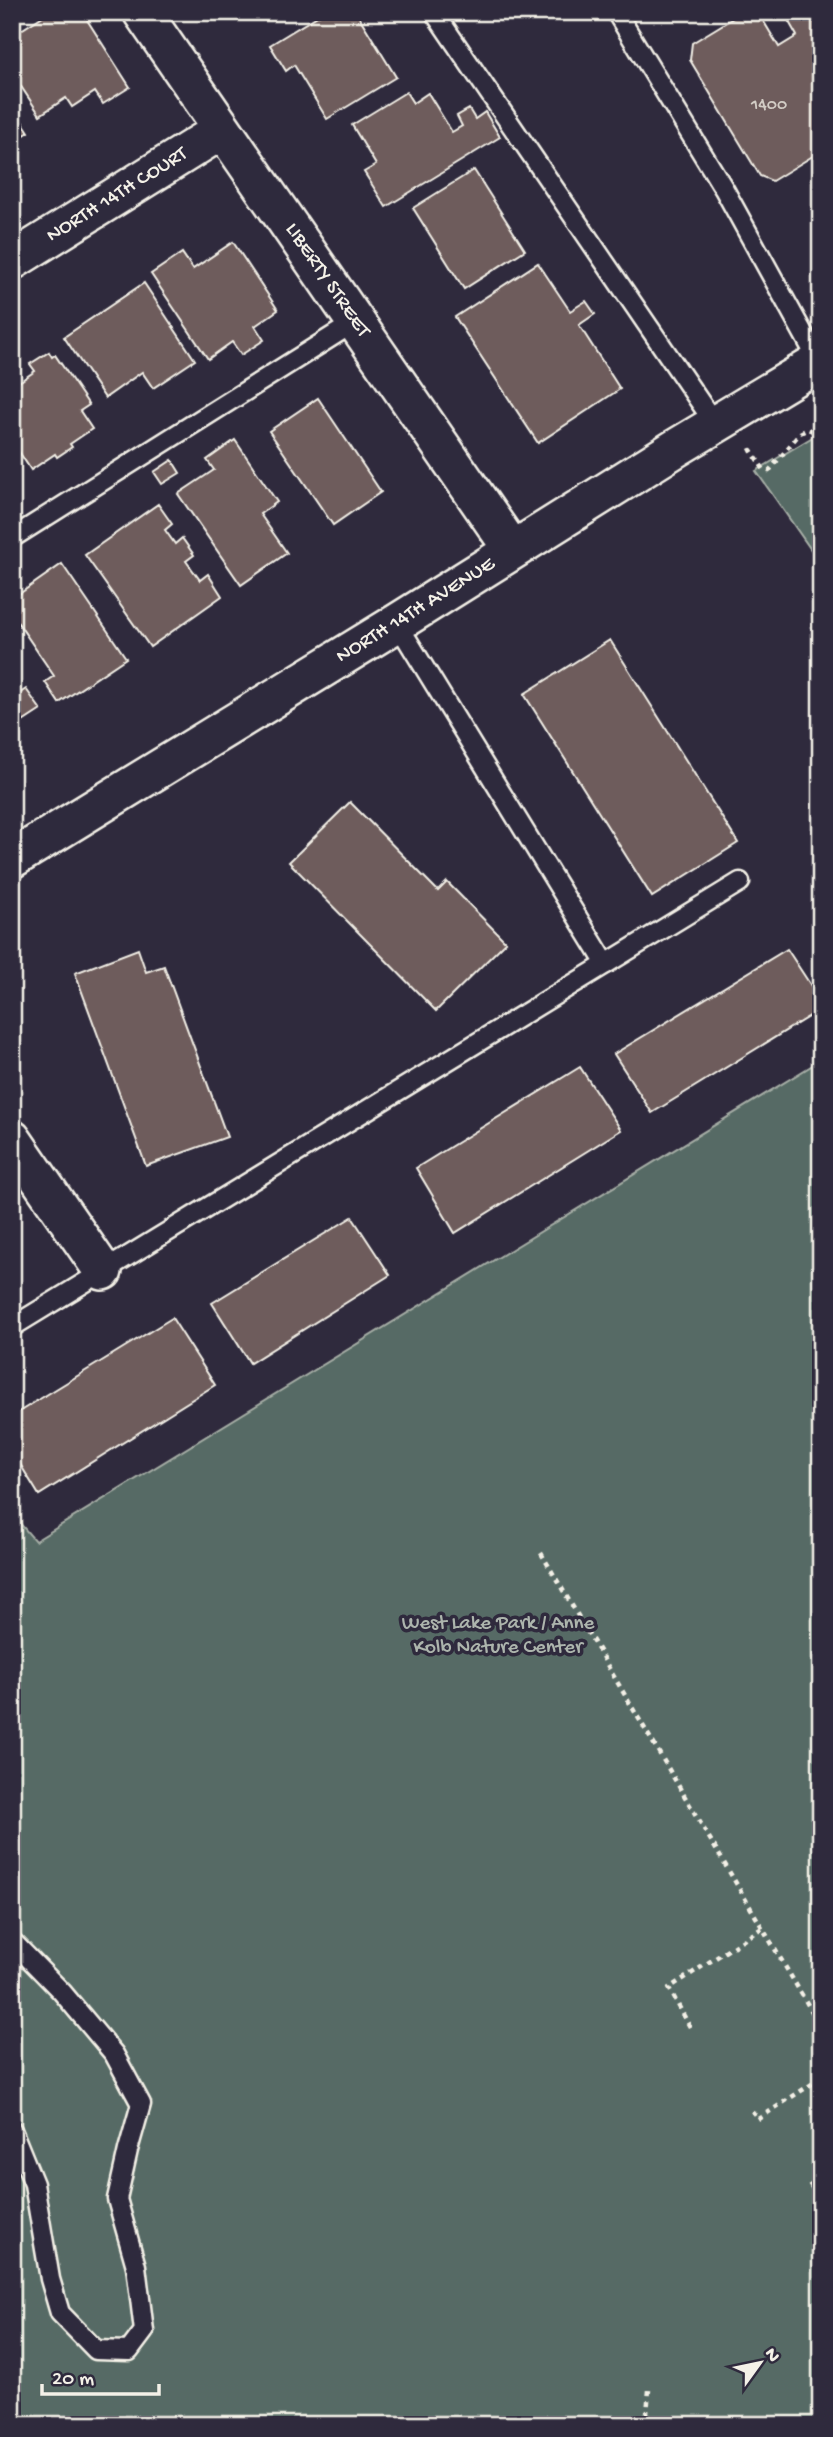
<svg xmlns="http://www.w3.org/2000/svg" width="833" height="2437" viewBox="0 0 833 2437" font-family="'Gochi Hand',sans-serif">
<rect width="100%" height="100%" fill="#2f2a3d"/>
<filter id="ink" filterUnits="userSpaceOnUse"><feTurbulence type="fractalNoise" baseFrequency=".0143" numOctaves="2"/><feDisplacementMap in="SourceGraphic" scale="14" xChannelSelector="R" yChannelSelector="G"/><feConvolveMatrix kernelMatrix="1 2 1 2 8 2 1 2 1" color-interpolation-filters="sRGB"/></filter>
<g filter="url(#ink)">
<g fill="#576b65" stroke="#a6aea6" stroke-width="2">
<polygon points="821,432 821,564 756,471"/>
<polygon points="821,1060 821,2425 12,2425 12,1514 35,1541"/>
</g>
<g fill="#6e5b5b" stroke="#f4f1e8" stroke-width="2">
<polygon points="49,12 82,12 130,87 103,104 95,92 72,107 66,98 40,115 12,73 12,36"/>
<polygon points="324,12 356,12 396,77 327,119 294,65 286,71 270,45"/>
<polygon points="743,12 758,12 779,47 797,36 789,22 792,12 813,12 821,23 821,151 772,181 760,176 690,60 692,43"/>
<polygon points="406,92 413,103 428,93 452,132 462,126 457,116 469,109 475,119 485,112 500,137 386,207 364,172 376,165 352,125"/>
<polygon points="12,106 29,132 12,143"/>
<polygon points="474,170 525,250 464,289 413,208"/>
<polygon points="233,242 278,310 255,326 264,340 241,355 232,342 208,359 151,274 182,253 193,269"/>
<polygon points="538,263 570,311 586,301 595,314 579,325 620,389 538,443 455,317"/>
<polygon points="144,283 195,360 153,388 142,372 105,398 64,337"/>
<polygon points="49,352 52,357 55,355 89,405 80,411 92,429 70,444 72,447 57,457 55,454 31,470 12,441 12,378 16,384 35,371 30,364"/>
<polygon points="318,398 381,492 333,525 269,431"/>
<polygon points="235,440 277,502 260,514 287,553 241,585 178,494 214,470 207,460"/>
<polygon points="172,460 180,473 162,484 154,472"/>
<polygon points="158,504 172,524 165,530 175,544 182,538 194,555 186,561 200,580 208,574 222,596 150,647 85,555"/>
<polygon points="62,564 126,658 59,703 45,682 54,676 18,623 12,627 12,599"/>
<polygon points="610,640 738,843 652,897 524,694"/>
<polygon points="12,687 17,695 26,689 41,710 12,729"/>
<polygon points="350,802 438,891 447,882 506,942 436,1011 289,862"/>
<polygon points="138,949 146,972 164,966 227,1137 146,1166 75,973"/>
<polygon points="787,949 821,1001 821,1009 652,1113 614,1054"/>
<polygon points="580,1067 621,1130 455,1233 416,1168"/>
<polygon points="352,1217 390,1275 250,1363 212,1303"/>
<polygon points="172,1318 215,1385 39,1495 12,1451 12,1416"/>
<polygon points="821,2177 821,2204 809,2185"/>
</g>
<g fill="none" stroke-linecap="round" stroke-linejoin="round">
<g stroke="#f4f1e8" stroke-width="23">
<g id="service">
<polyline points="434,12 715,424"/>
<polyline points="616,12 724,189 819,362"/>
<polyline points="12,538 355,322"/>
<polyline points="397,623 606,964"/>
<polyline points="12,1327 740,882"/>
<polyline points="12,1941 62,1992 114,2054 141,2104 128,2150 117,2199 136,2266 144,2331 129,2351 96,2350 60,2313 50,2279 34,2184 12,2130"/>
</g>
</g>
<g stroke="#f4f1e8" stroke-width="42">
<g id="minor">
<path id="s1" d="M142,12l370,537"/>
<path id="s2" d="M12,261l210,-131"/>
<path id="s3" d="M12,859l385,-236 279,-175 145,-87"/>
<polyline points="12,1139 103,1271"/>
</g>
</g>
<g stroke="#f4f1e8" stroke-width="4.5" stroke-dasharray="5 5" stroke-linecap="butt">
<polyline points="749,451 751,450 764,470 769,471 800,433 808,429 818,433 821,437"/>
<polyline points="821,1353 821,1424"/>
<polyline points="541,1553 821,2027"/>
<polyline points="690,2027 669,1988 762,1928"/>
<polyline points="752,2111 758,2119 821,2078"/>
<polyline points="646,2425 649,2390"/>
</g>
<use href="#service" stroke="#2f2a3d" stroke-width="18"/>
<use href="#minor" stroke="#2f2a3d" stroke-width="37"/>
</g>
</g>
<g text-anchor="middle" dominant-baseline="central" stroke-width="7" stroke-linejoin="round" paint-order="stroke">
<g font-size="18" fill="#d2ccc5">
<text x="769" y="105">1400</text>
</g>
<g font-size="21" fill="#f4f1e8" stroke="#2f2a3d">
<text stroke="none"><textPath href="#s2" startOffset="124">NORTH 14TH COURT</textPath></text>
<text stroke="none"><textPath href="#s1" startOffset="326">LIBERTY STREET</textPath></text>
<text stroke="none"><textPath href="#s3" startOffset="474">NORTH 14TH AVENUE</textPath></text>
</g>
<g font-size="21" fill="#adb5ad" stroke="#2f2a3d">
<text x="498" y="1624">West Lake Park / Anne<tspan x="498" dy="24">Kolb Nature Center</tspan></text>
</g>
</g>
<rect width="833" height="2437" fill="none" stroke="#2f2a3d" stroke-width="42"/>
<rect x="21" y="21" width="791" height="2395" fill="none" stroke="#f4f1e8" stroke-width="2.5" filter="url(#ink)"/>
<g transform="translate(760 2363) rotate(57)" stroke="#2f2a3d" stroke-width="5" paint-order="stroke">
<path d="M0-5L12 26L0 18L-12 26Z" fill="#f4f1e8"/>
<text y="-10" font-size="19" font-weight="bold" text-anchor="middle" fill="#f4f1e8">N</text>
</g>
<path d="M42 2384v10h117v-10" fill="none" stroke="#f4f1e8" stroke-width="3.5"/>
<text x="52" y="2384" font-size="21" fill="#f4f1e8" stroke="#2f2a3d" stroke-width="5" paint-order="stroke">20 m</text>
</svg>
